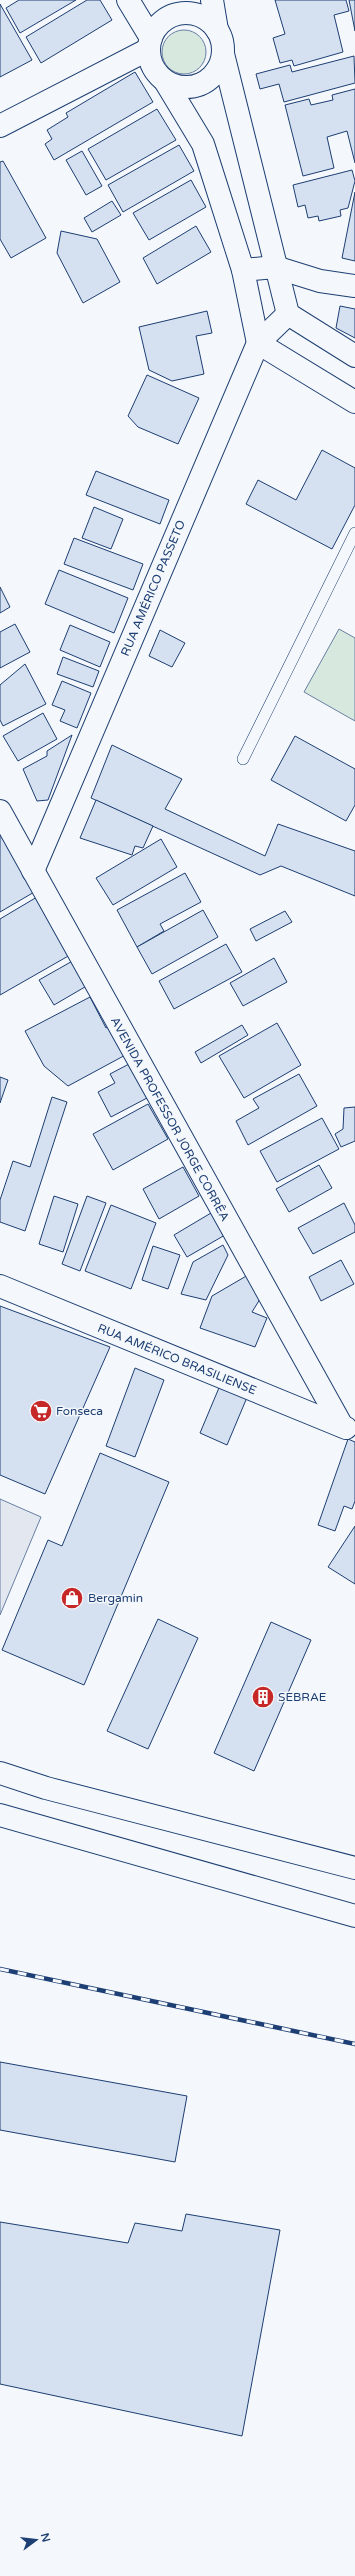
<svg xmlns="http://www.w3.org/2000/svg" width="355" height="2576" viewBox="0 0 355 2576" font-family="'Varela Round',sans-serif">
<rect width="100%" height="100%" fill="#f4f7fb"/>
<g fill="#d7e8df" stroke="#687fa3">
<circle cx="184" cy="52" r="22"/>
<polygon points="339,629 355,638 355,721 304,692"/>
</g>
<polygon fill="#e3e8f0" stroke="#687fa3" points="0,1499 41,1517 0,1615"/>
<g fill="#d5e0f0" stroke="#1d3f73">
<polygon points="19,0 76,0 20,33 6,8"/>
<polygon points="87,0 100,0 112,20 41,63 26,37"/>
<polygon points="275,0 346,0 349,11 334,15 343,52 294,66 292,60 280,63 273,38 285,34"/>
<polygon points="349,0 355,0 355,31"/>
<polygon points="0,4 32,60 0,77"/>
<polygon points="354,56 355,83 284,102 279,84 260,89 256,74 290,65 292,72"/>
<polygon points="135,72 153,102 54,160 45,144 52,139 47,130 68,117 66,113"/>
<polygon points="355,89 355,163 347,131 327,137 334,168 303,176 285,105 309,99 311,105 333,100 332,95"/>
<polygon points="157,109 176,140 106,180 88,149"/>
<polygon points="179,145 194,171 123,212 108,185"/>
<polygon points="82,151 102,186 86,195 66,160"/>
<polygon points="3,161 46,238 11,258 0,239 0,162"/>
<polygon points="352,170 355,181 348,208 340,210 341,216 319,221 318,216 308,218 305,205 298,207 293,185"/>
<polygon points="191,180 206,207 149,240 133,213"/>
<polygon points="355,192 355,261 342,258"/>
<polygon points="112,201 121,215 92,232 84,218"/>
<polygon points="196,226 211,252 157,284 143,258"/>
<polygon points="61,231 97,239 120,282 83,303 57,253"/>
<polygon points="340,306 355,309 355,338 336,328"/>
<polygon points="207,311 212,333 196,336 204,374 172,381 149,370 139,327"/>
<polygon points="147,375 199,398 178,444 138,427 128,416"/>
<polygon points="322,450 355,468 355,505 332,549 246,504 258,480 296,500"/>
<polygon points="96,471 169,500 160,524 86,495"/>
<polygon points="94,507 123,519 111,549 82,538"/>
<polygon points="74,538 143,564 133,590 64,564"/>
<polygon points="59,570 128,598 114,633 45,604"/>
<polygon points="0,587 10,607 0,613"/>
<polygon points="15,624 30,652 0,668 0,632"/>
<polygon points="70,625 110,642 100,667 60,650"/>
<polygon points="160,630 185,643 172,667 149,656"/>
<polygon points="63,657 99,671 93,687 57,674"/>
<polygon points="25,664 46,704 3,726 0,720 0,685"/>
<polygon points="62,681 91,693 77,728 60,721 65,710 52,705"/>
<polygon points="43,713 57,739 18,761 3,736"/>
<polygon points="72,735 48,800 37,801 23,769 47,756 47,751"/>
<polygon points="295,736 355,769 355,805 346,821 271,780"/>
<polygon points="112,745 182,779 165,809 265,856 278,824 355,851 355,896 281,866 260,875 91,798"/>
<polygon points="96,800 153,826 143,848 135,846 132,855 80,838"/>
<polygon points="0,827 36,891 0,912"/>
<polygon points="161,839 177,867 113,905 96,878"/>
<polygon points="185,873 201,902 160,924 164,931 137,947 117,910"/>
<polygon points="37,897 70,955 0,995 0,919"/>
<polygon points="203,910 218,937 152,974 137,947"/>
<polygon points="285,911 292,922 256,941 250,929"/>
<polygon points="226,944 242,972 174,1009 159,981"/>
<polygon points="274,958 287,982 243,1006 230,983"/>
<polygon points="76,959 90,984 54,1005 39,980"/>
<polygon points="90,997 106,1028 115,1023 131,1052 68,1086 44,1066 25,1031"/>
<polygon points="277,1023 301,1065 244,1098 219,1056"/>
<polygon points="242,1025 248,1035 201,1063 195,1052"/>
<polygon points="129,1064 147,1098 111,1117 98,1092 115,1083 110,1074"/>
<polygon points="299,1074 317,1106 248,1145 236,1121 259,1108 253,1099"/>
<polygon points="0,1077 8,1080 0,1103"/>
<polygon points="52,1097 67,1102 25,1231 0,1222 0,1200 13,1161 30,1167"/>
<polygon points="148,1104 168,1139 113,1170 93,1134"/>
<polygon points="355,1107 355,1141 341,1147 335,1134 343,1129 344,1108"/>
<polygon points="322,1118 339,1149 277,1182 260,1151"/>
<polygon points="319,1165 332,1188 289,1212 276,1189"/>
<polygon points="183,1167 199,1196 159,1219 143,1189"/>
<polygon points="54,1196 78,1204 63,1252 39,1244"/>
<polygon points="87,1196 106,1203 80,1271 62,1264"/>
<polygon points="344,1203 355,1225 355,1232 313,1254 298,1228"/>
<polygon points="111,1205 156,1223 131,1289 85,1271"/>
<polygon points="211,1213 225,1235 187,1257 174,1235"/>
<polygon points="223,1245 228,1255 206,1300 181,1294 193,1262"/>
<polygon points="153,1246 180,1255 168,1289 142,1280"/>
<polygon points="341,1260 354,1284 321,1301 309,1277"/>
<polygon points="248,1275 260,1299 252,1312 267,1318 255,1347 200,1328 212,1296"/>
<polygon points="0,1306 110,1347 45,1494 0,1475"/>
<polygon points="135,1368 164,1380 135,1457 106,1446"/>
<polygon points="221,1383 248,1395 227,1445 200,1433"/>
<polygon points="348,1439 355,1442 355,1501 352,1509 344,1506 335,1531 318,1525"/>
<polygon points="100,1453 169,1482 84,1685 2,1650 48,1540 62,1546"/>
<polygon points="355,1526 355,1584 328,1567"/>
<polygon points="158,1619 198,1638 148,1749 107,1731"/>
<polygon points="271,1622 311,1640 254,1771 214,1753"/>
<polygon points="0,2062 187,2096 175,2162 0,2130"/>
<polygon points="186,2214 280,2230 242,2436 0,2384 0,2222 128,2243 135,2223 182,2231"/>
</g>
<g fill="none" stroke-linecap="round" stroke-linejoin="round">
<g stroke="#1d3f73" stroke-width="12">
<polyline id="lane" points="243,759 355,533"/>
</g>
<g stroke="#1d3f73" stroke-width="24">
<g id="street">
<polyline points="128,0 151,38"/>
<polyline points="0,126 149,49"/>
<polyline points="243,270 275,267 320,281 355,286"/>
<polyline points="0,811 342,1426"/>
<polyline points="33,871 258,343 288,314"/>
<polyline points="0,1286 346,1428"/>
</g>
</g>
<g stroke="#1d3f73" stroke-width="24">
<g id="secondary">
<polyline points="212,0 217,30"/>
<circle cx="186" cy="50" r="37"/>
<polyline points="223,54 288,314 355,356"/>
<polyline points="165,81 203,144 243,270 258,343 355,402"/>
</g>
</g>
<g stroke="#1d3f73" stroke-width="24">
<g id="primary">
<polyline points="0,1773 46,1788 355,1868"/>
<polyline points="0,1815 355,1916"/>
</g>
</g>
<use href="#lane" stroke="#f4f7fb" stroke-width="11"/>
<use href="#street" stroke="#f4f7fb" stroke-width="22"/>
<use href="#secondary" stroke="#f4f7fb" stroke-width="22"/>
<use href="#primary" stroke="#f4f7fb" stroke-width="22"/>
<g stroke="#1d3f73" stroke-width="4.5">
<polyline id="rail" points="0,1969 355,2044"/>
</g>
<use href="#rail" stroke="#f4f7fb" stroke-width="3" stroke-dasharray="9" stroke-linecap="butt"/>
</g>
<defs>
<g id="supermarket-disc" transform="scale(1.15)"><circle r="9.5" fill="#c62828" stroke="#f4f7fb"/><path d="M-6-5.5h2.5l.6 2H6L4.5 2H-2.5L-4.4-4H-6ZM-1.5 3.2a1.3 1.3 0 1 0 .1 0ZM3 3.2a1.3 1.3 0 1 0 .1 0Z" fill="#fff"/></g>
<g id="shop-disc" transform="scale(1.15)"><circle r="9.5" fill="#c62828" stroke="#f4f7fb"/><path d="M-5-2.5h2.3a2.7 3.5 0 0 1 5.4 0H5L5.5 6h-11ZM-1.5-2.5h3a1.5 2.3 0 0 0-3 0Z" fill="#fff"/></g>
<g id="building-disc" transform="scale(1.15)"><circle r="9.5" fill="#c62828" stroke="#f4f7fb"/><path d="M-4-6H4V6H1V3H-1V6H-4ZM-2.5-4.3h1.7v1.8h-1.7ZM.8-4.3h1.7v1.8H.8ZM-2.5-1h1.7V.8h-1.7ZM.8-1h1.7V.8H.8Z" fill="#fff"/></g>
</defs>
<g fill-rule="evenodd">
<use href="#supermarket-disc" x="41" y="1411"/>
<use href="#shop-disc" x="72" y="1598"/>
<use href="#building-disc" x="263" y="1697"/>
</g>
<g text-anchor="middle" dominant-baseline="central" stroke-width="3" stroke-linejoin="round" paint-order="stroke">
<g font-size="12" fill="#1d3f73" stroke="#f4f7fb">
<text transform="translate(153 588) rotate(-67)">RUA AMÉRICO PASSETO</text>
<text transform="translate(170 1119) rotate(61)">AVENIDA PROFESSOR JORGE CORRÊA</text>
<text transform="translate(177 1359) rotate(22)">RUA AMÉRICO BRASILIENSE</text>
</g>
<g font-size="12" fill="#1d3f73" stroke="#f4f7fb" text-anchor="start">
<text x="56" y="1411">Fonseca</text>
<text x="88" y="1598">Bergamin</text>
<text x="278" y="1697">SEBRAE</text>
</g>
</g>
<g transform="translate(36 2540) rotate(75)" stroke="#f4f7fb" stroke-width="3" paint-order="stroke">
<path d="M0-3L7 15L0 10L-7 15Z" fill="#1d3f73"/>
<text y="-6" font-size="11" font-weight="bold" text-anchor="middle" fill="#1d3f73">N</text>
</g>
</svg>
